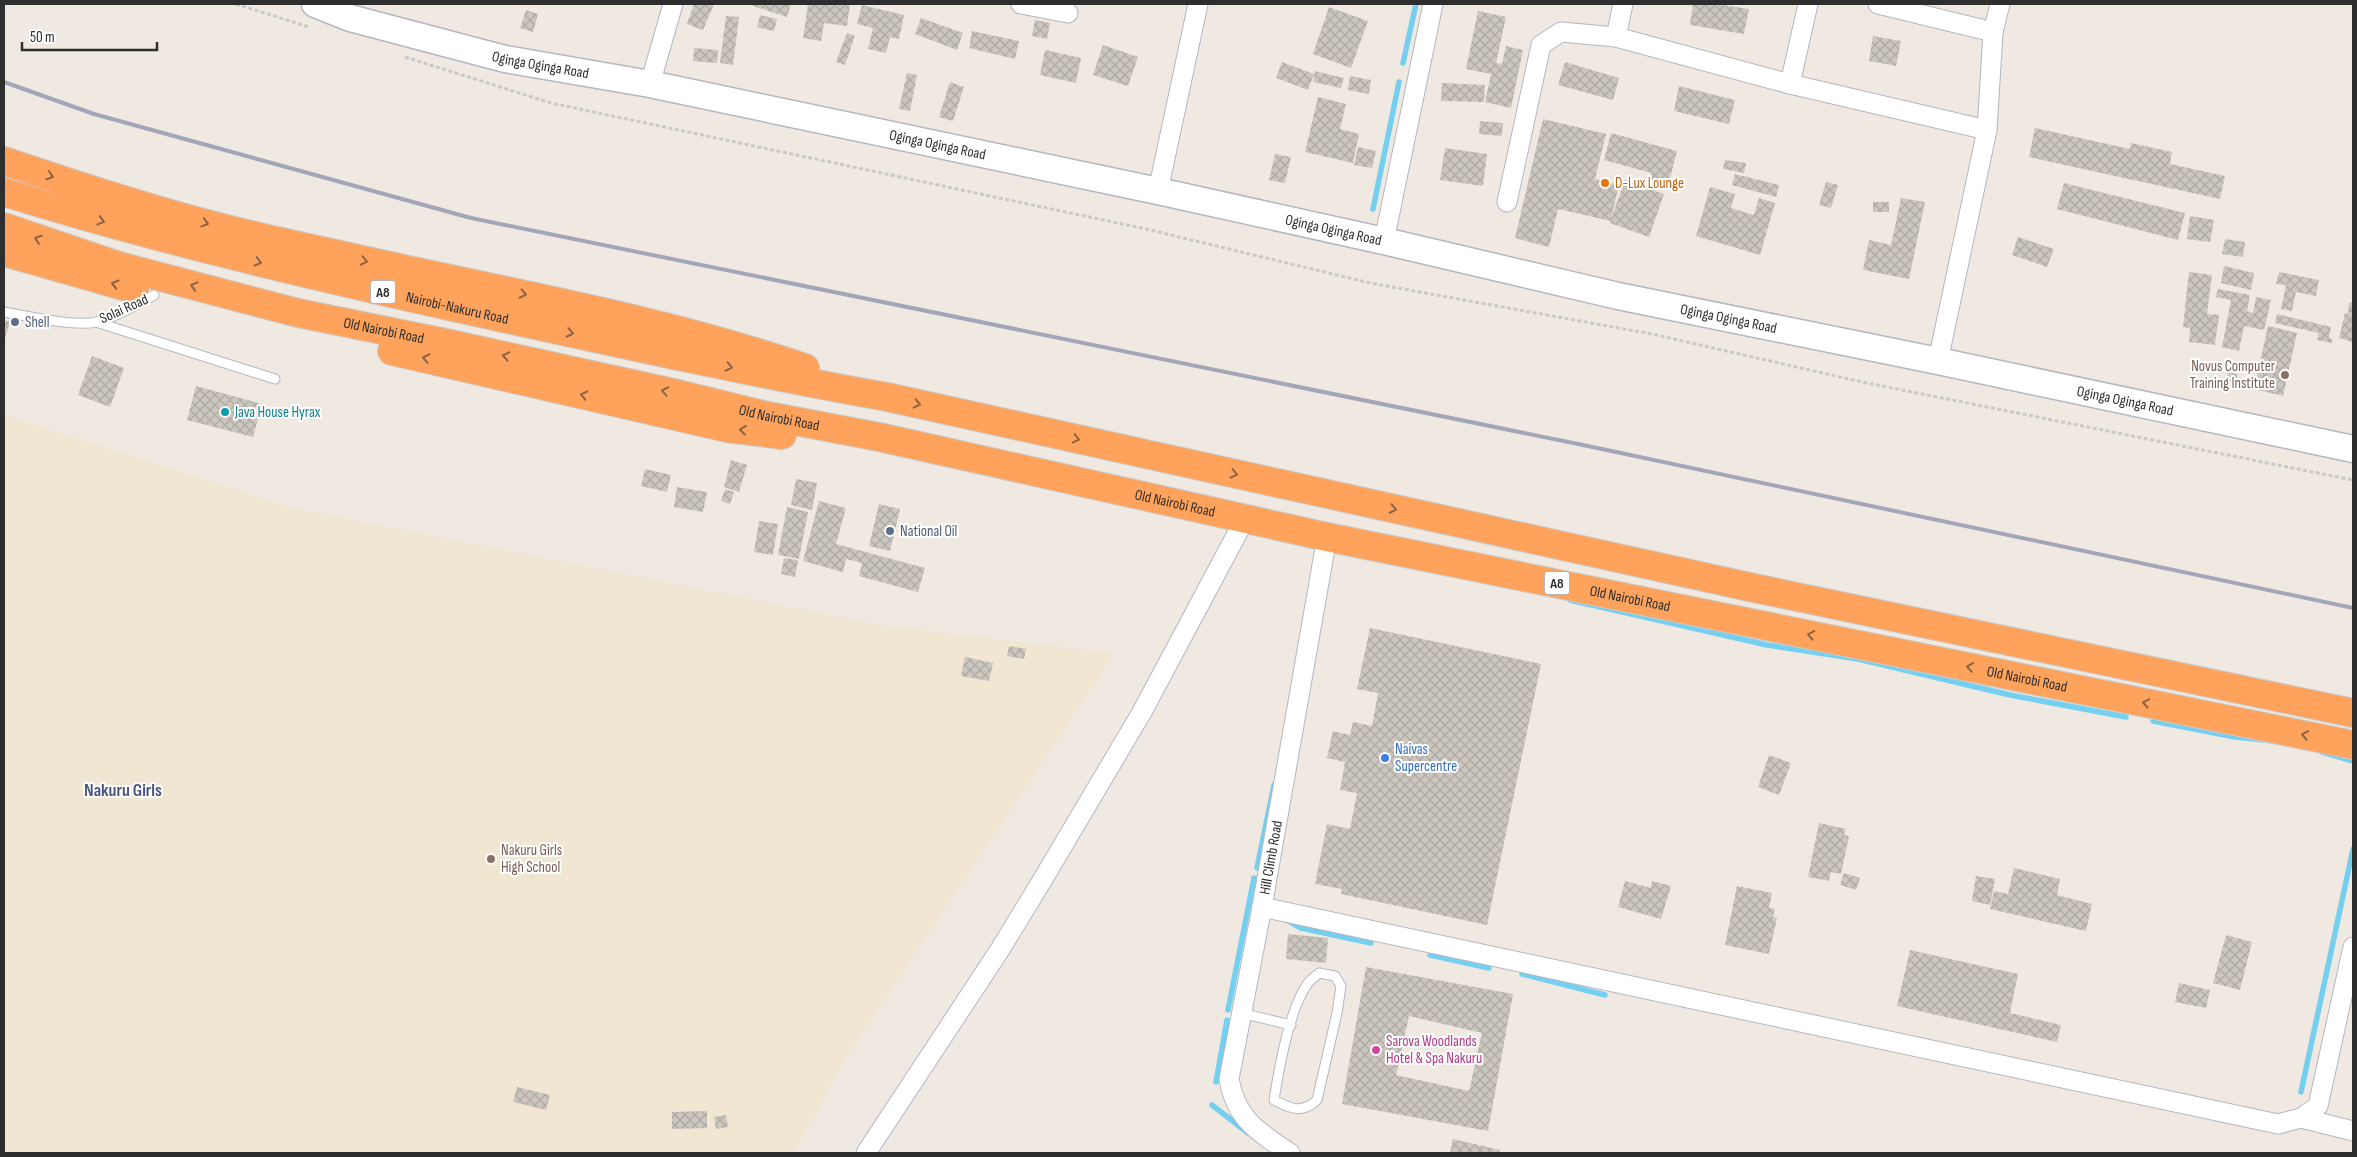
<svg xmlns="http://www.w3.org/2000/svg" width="2357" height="1157" viewBox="0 0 2357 1157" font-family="'Sofia Sans Condensed',sans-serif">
<defs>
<pattern id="building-cross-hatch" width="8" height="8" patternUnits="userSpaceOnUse" patternTransform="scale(1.25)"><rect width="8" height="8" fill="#cbc7bf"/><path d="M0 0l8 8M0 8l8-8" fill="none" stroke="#afaba4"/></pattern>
</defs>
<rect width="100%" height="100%" fill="#efe9e1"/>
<polygon fill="#f0e6d1" points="4,415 289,507 880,625 1115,653 841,1066 794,1153 4,1153"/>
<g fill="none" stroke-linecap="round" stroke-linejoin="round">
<g stroke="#75cff0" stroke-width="5.5">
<polyline points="1403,63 1416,4"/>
<polyline points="1373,209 1399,82"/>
<polyline points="1570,600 1767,645 1858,659 2010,695 2126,717"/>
<polyline points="2153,721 2235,737 2264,740"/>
<polyline points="2322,752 2353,761"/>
<polyline points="1257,868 1274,785"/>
<polyline points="1287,920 1301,928 1371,943"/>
<polyline points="1430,955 1489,968"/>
<polyline points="1522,974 1605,995"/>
<polyline points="1228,1010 1254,878"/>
<polyline points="1216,1082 1227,1020"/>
<polyline points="2301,1092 2353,849"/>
<polyline points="1212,1105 1248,1133"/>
</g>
</g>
<g fill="url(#building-cross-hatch)" fill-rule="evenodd">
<polygon points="694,4 714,4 703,30 687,24"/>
<polygon points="753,4 791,4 787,17 753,6"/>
<polygon points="808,4 850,5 847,26 824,23 821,41 803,38"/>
<polygon points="1693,4 1716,4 1749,9 1744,34 1690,25"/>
<polygon points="862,5 904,15 899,39 890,37 886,53 868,49 873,28 857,24"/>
<polygon points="1329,7 1368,21 1351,68 1313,54"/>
<polygon points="526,10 538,14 533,32 520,28"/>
<polygon points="1478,11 1506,17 1496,63 1502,64 1506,46 1523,50 1511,108 1485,102 1491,74 1466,69"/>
<polygon points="760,15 777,19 774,31 757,27"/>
<polygon points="726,16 739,17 733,65 720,63"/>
<polygon points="921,18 963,33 957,50 915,34"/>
<polygon points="1035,20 1050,23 1047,39 1032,36"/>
<polygon points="972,31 1019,41 1015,59 969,48"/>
<polygon points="847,33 855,36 845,65 836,62"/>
<polygon points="1873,36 1901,41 1896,66 1869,61"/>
<polygon points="1103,45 1138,57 1128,86 1093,75"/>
<polygon points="694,48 718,50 717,63 693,61"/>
<polygon points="1045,50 1081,58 1076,83 1040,75"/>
<polygon points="1282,62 1314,74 1308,90 1276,78"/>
<polygon points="1565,62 1619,78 1613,100 1558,85"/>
<polygon points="1315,71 1344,78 1341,88 1313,82"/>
<polygon points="907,73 917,75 910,111 899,109"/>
<polygon points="1350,76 1371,80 1369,94 1348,90"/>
<polygon points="950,82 964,87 953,121 939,117"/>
<polygon points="1442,83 1485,85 1484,102 1441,101"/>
<polygon points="1679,86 1735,100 1729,124 1674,111"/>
<polygon points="1318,97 1346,104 1340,129 1359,134 1353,163 1305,152"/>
<polygon points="1543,119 1606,134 1595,179 1619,185 1611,219 1625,180 1664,194 1649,237 1610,223 1611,221 1558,209 1549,247 1515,238"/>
<polygon points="1480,121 1503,123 1502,136 1479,134"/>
<polygon points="2035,128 2130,149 2131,143 2172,152 2170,164 2225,176 2220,199 2029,157"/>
<polygon points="1611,133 1677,151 1667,190 1648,185 1651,173 1604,160"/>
<polygon points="1358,147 1376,151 1372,168 1354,165"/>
<polygon points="1445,148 1487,154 1483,186 1440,180"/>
<polygon points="1275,154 1291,157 1285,183 1269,180"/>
<polygon points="1725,160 1746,163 1744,173 1723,169"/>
<polygon points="1735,174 1779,185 1776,197 1732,185"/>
<polygon points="1826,182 1838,185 1831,208 1819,205"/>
<polygon points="2064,183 2185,213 2178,240 2057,209"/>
<polygon points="1710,187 1735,194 1731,208 1754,215 1759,198 1775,203 1760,255 1696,236"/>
<polygon points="1901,198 1925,202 1909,279 1863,270 1869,240 1891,245"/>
<rect x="1873" y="202" width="16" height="10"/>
<polygon points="2190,216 2214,220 2210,242 2187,239"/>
<polygon points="2018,237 2054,249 2047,267 2012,255"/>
<polygon points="2225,239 2245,242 2243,257 2222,254"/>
<polygon points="2224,266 2254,273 2251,290 2221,283"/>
<polygon points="2189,272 2212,275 2207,314 2219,315 2215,345 2189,342 2190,328 2183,327"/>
<polygon points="2279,272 2319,280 2316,296 2296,292 2292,311 2281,309 2286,285 2276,284"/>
<polygon points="2218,289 2250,295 2247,311 2253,313 2256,297 2271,300 2264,330 2244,326 2239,351 2222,347 2231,300 2216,297"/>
<polygon points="2349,302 2353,303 2353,315 2348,314"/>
<polygon points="2345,313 2353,315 2353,342 2339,338"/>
<polygon points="2277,314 2331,327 2329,338 2332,339 2332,343 2317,340 2319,333 2275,323"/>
<polygon points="4,320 10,322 4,341"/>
<polygon points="2268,326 2297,333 2283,396 2254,389"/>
<polygon points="92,356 124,368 110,407 78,395"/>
<polygon points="2228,372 2237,374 2237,380 2246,382 2245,387 2226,384"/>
<polygon points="196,386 262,404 253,437 187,420"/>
<polygon points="731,460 747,465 739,492 724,487"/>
<polygon points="645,469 671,475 667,492 641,486"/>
<polygon points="796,479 817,483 812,510 791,505"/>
<polygon points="677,487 707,492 703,512 674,507"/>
<polygon points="725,489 734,492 730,504 721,501"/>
<polygon points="819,501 846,508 836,544 925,568 918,592 859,576 862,563 846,559 843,572 803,561"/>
<polygon points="879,504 900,509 890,551 869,546"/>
<polygon points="787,507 808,512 799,559 778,555"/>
<polygon points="759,521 778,524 773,555 754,552"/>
<polygon points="784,558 798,560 795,577 781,574"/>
<polygon points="1370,628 1541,664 1487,925 1341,894 1342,889 1315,884 1327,824 1350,829 1357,793 1340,790 1345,762 1327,758 1333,731 1350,735 1353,722 1372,726 1378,693 1357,689"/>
<polygon points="1009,646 1026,649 1024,659 1007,656"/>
<polygon points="965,657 993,663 989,681 961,676"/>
<polygon points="1769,755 1791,763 1779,795 1758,787"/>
<polygon points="1819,823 1846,829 1844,835 1849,836 1841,874 1831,872 1829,881 1808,877"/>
<polygon points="2014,868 2060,879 2057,895 2092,904 2086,931 1990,909 1994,891 2008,894"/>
<polygon points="1844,873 1860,878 1856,890 1840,885"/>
<polygon points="1976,876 1995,879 1990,905 1972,901"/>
<polygon points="1625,881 1651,888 1652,881 1671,886 1661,919 1618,907"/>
<polygon points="1737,886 1772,893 1769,908 1775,909 1773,917 1777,918 1769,954 1725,945"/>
<polygon points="1288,934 1328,938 1326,963 1286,959"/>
<polygon points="2226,935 2252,942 2240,990 2213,983"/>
<polygon points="1910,950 2018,974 2010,1013 2061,1025 2057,1042 1897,1006"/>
<path d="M1366,967l147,27 -25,137 -146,-27zM1409,1016l73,17 -13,58 -73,-16z"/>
<polygon points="2179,983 2210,990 2206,1008 2175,1002"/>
<polygon points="517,1087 550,1095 546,1110 513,1102"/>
<polygon points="707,1111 707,1128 672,1129 672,1112"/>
<polygon points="726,1115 728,1127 716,1129 714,1117"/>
<polygon points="1453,1139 1500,1150 1499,1153 1450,1153"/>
</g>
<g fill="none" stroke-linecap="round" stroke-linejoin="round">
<g stroke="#b4b7c1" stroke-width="11">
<g id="lane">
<path d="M4,312c23,4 71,15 93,10 21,-6 39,-17 57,-27"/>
<polyline points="96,322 275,379"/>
<path d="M1319,973l16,3 6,10 -4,27 -20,87c-15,14 -26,9 -43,0 5,-32 15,-91 34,-117 3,-4 8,-7 11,-10z"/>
<polyline points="1241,1013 1291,1025"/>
</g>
</g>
<g stroke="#b4b7c1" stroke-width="21">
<g id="street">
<polyline points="1021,4 1068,13"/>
<polyline points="1878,4 1993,32"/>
<polyline points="1616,37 1623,4"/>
<polyline points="650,84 673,4"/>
<polyline points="1790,84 1808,4"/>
<polyline points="1158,191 1198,4"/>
<polyline points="1507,202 1541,45 1561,32 1616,37 1790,84 1987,130"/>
<polyline points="1384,241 1433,4"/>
<polyline points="1938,361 1987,130 1993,32 2000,4"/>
<polyline points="1262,907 2278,1124 2301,1118 2318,1106 2353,947"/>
<polyline points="2301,1118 2353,1131"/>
<polyline points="866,1153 1001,948 1043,879 1142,712 1246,517"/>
<path id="s1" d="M1290,1153c-32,-21 -54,-34 -61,-74l33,-172 65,-370"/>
</g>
</g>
<g stroke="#b4b7c1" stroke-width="29">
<g id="secondary">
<path id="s2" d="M315,4l35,14 155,41 145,25 508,107 226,50 234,55 320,65 415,88"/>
</g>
</g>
<g stroke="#c9c9c9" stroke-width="30">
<g id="highway">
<path d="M4,161c68,23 137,46 207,64 41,11 83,20 125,29 157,36 317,62 469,114"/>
<path id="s3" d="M4,192c164,51 331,89 499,126 128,28 255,56 384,79l867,191 599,125"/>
<path id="s4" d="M4,227l115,39 179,47 148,30 232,51 85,21 116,22 448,100 1026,208"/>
<polyline points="4,252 134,289"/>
<polyline points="392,351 727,428 782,435"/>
</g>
</g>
<g stroke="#c9c9c9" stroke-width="3" stroke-dasharray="4 2.5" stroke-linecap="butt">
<polyline points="236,4 309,27"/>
<polyline points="405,57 551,103 1146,229 1370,283 1652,334 1862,382 2353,480"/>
</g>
<use href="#lane" stroke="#fff" stroke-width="9"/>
<use href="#street" stroke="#fff" stroke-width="19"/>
<use href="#secondary" stroke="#fff" stroke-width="26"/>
<use href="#highway" stroke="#ffa35c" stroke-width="28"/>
<polyline stroke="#a3a6b8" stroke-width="4" points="4,82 94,114 471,218 1583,445 2353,608"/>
</g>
<defs><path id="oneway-chevron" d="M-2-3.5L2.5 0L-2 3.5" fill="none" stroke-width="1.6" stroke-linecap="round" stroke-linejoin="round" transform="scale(1.25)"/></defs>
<g stroke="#8c6343">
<use href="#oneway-chevron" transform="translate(50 176) rotate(18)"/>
<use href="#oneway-chevron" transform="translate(101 221) rotate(16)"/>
<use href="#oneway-chevron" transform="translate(205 223) rotate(16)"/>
<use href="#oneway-chevron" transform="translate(38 239) rotate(-161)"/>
<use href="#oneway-chevron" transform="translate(364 261) rotate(12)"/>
<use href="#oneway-chevron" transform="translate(258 262) rotate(14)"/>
<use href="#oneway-chevron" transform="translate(115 284) rotate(-164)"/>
<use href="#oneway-chevron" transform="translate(194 286) rotate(-165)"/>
<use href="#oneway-chevron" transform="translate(523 294) rotate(12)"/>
<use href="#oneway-chevron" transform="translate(570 333) rotate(12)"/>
<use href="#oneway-chevron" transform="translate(506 356) rotate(-168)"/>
<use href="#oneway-chevron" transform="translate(426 358) rotate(-167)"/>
<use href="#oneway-chevron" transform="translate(729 367) rotate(12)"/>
<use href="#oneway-chevron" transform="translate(665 391) rotate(-168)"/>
<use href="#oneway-chevron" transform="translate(584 395) rotate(-167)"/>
<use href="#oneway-chevron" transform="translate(917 404) rotate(13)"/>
<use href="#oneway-chevron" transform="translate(743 430) rotate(-174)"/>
<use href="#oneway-chevron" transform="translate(1076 439) rotate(13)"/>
<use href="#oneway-chevron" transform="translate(1234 474) rotate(13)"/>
<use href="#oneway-chevron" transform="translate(1393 509) rotate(12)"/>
<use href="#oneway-chevron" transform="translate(1811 635) rotate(-169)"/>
<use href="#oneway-chevron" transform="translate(1970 667) rotate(-169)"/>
<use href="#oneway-chevron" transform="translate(2146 703) rotate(-169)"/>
<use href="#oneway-chevron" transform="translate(2305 735) rotate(-169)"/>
</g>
<circle fill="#e8710a" stroke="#fff" stroke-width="2" cx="1605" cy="183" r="5"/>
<g fill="#5c6f8a" stroke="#fff" stroke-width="2">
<circle cx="15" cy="322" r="5"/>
<circle cx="890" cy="531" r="5"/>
</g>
<g fill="#8d6e63" stroke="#fff" stroke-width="2">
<circle cx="2285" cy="375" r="5"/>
<circle cx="491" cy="859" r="5"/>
</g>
<circle fill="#0f9aa8" stroke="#fff" stroke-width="2" cx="225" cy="412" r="5"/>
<circle fill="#3f7fe0" stroke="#fff" stroke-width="2" cx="1385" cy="758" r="5"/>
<circle fill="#d1479c" stroke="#fff" stroke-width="2" cx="1376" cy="1050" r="5"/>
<g text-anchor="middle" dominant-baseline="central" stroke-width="4" stroke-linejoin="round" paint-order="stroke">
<g fill="#fff" stroke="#6d6d6d" stroke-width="1">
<rect x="370.5" y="280.5" width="25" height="23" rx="4"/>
<rect x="1544.5" y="571.5" width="25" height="23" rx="4"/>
</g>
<g font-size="14" font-weight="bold" fill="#2e2e2e">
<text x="383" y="292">A8</text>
<text x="1557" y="583">A8</text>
</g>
<g font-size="15" fill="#2e2e2e" stroke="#fff">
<text stroke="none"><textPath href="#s2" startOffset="234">Oginga Oginga Road</textPath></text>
<text stroke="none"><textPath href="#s2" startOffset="639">Oginga Oginga Road</textPath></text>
<text stroke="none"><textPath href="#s2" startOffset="1044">Oginga Oginga Road</textPath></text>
<text stroke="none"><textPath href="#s3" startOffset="468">Nairobi-Nakuru Road</textPath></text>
<text transform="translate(124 309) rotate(-24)">Solai Road</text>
<text stroke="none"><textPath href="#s2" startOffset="1449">Oginga Oginga Road</textPath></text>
<text stroke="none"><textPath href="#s4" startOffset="394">Old Nairobi Road</textPath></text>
<text stroke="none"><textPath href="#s2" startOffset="1854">Oginga Oginga Road</textPath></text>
<text stroke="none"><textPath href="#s4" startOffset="799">Old Nairobi Road</textPath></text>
<text stroke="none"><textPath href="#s4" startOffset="1204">Old Nairobi Road</textPath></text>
<text stroke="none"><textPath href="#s4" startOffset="1669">Old Nairobi Road</textPath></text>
<text stroke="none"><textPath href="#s4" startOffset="2074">Old Nairobi Road</textPath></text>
<text stroke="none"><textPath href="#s1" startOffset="325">Hill Climb Road</textPath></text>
</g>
<g font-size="15" fill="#c56008" stroke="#fff" text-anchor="start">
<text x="1615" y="183">D-Lux Lounge</text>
</g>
<g font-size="15" fill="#4e5e75" stroke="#fff" text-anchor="start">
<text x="25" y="322">Shell</text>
<text x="900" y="531">National Oil</text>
</g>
<g font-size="15" fill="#785e54" stroke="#fff" text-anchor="end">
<text x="2275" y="366">Novus Computer<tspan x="2275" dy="17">Training Institute</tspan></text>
<text x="501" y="850" text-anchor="start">Nakuru Girls<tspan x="501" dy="17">High School</tspan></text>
</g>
<g font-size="15" fill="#0d838f" stroke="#fff" text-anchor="start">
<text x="235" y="412">Java House Hyrax</text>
</g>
<g font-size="15" fill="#366cbe" stroke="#fff" text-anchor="start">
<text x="1395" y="749">Naivas<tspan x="1395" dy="17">Supercentre</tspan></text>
</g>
<g font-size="15" fill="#b23c85" stroke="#fff" text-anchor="start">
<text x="1386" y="1041">Sarova Woodlands<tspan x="1386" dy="17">Hotel &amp; Spa Nakuru</tspan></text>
</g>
<g font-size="18" font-weight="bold" fill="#4d5680" stroke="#fff">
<text x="123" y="790">Nakuru Girls</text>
</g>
</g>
<rect width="2357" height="1157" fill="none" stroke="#2e2e2e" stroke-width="10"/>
<path d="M22 42v8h135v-8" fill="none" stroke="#2e2e2e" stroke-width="2.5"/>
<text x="30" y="42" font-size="15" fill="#2e2e2e" stroke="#ffffff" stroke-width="4" paint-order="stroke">50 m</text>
</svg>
